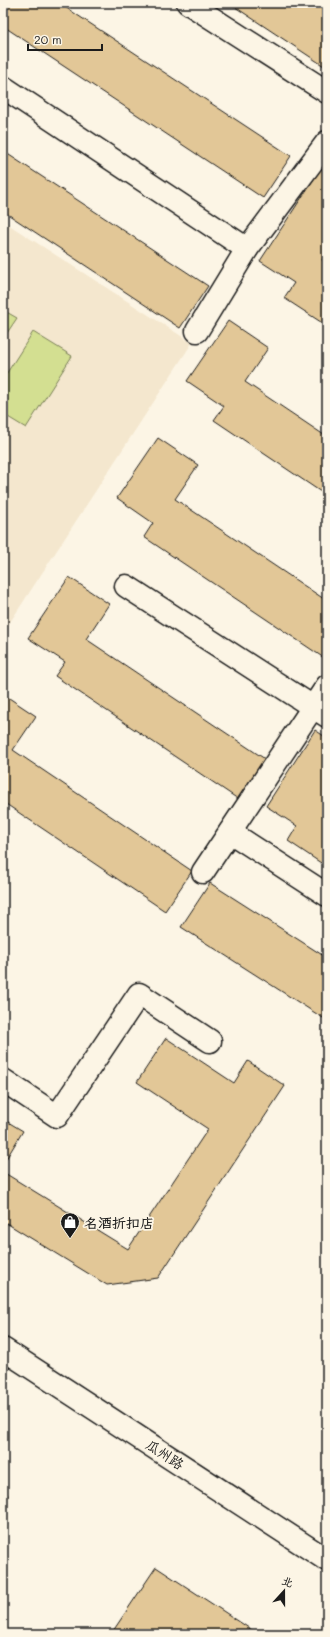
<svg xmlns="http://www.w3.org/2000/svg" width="330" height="1637" viewBox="0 0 330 1637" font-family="Mali,'LXGW WenKai TC',sans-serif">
<rect width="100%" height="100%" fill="#fcf5e5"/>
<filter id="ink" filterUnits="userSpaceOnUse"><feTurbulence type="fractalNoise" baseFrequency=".025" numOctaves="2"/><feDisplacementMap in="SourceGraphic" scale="8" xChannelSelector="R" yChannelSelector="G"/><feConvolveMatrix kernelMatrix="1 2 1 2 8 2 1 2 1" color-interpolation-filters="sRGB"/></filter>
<g filter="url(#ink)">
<polygon fill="#f4e7ce" points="3,221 192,343 3,633"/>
<g fill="#d3df91" stroke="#787e56">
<polygon points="3,310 17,318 3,339"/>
<polygon points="33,332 72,356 26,428 3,414 3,379"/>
</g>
<g fill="#e2c797" stroke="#1c1c1c">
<polygon points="3,3 59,3 291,156 263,198 3,26 3,9 6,5"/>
<polygon points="229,3 319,3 327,8 327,68"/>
<polygon points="3,151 208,286 180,328 3,211"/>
<polygon points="327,159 327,253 322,260 327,264 327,326 284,298 294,283 260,261"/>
<polygon points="228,321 268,348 245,382 327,437 327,496 214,420 224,406 187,381"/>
<polygon points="158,438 198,465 175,499 327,601 327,660 144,537 153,523 117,498"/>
<polygon points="69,577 109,604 86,639 265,759 238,799 55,676 65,662 28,638"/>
<polygon points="3,694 36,716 13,750 192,871 165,911 3,802"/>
<polygon points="315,730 327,738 327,867 288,841 297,826 266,806"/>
<polygon points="210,883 327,958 327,1011 323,1018 181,927"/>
<polygon points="166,1038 234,1083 248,1061 285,1086 158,1278 107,1285 3,1221 3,1172 128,1249 208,1129 137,1082"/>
<polygon points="3,1119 23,1131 3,1164"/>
<polygon points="3,1491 8,1495 3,1503"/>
<polygon points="156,1567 258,1634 111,1634"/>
</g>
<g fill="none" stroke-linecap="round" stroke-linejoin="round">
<g stroke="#1c1c1c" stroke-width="25">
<g id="minor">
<polyline points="188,3 327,92"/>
<polyline points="3,87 247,249"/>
<polyline points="197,331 247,249 327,142"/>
<polyline points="126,586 327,716"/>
<polyline points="230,832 327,895"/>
<polyline points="203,872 327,686"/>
<polyline points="3,1080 57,1116 139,994 210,1041"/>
<polyline points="3,1349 327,1560"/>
</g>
</g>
<use href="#minor" stroke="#fcf5e5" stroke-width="22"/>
</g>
</g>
<defs>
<g id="shop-pin" transform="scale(1)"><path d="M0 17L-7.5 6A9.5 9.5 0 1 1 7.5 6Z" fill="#1c1c1c" stroke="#fcf5e5"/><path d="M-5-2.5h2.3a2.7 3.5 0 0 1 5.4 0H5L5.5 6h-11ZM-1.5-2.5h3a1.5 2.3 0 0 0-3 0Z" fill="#fff"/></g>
</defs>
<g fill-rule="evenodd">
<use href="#shop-pin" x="70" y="1222"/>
</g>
<g text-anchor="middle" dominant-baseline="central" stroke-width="3.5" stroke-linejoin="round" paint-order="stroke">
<g font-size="14" font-weight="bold" fill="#1c1c1c" stroke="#fcf5e5" text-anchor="start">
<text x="84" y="1222">名酒折扣店</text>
</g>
<g font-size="14" fill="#1c1c1c" stroke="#fcf5e5">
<text transform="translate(165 1454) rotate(33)">瓜州路</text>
</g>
</g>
<rect width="330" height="1637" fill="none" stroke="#fcf5e5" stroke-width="16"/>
<rect x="8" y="8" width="314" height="1621" fill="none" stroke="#1c1c1c" stroke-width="1.5" filter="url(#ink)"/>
<g transform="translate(284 1591) rotate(21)" stroke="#fcf5e5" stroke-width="3" paint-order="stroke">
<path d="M0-3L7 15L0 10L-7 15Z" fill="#1c1c1c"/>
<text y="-6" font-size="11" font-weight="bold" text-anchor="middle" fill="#1c1c1c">北</text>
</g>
<path d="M28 44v6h74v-6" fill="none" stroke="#1c1c1c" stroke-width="2"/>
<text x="34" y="44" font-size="12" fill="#1c1c1c" stroke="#fcf5e5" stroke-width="3" paint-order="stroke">20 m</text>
</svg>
